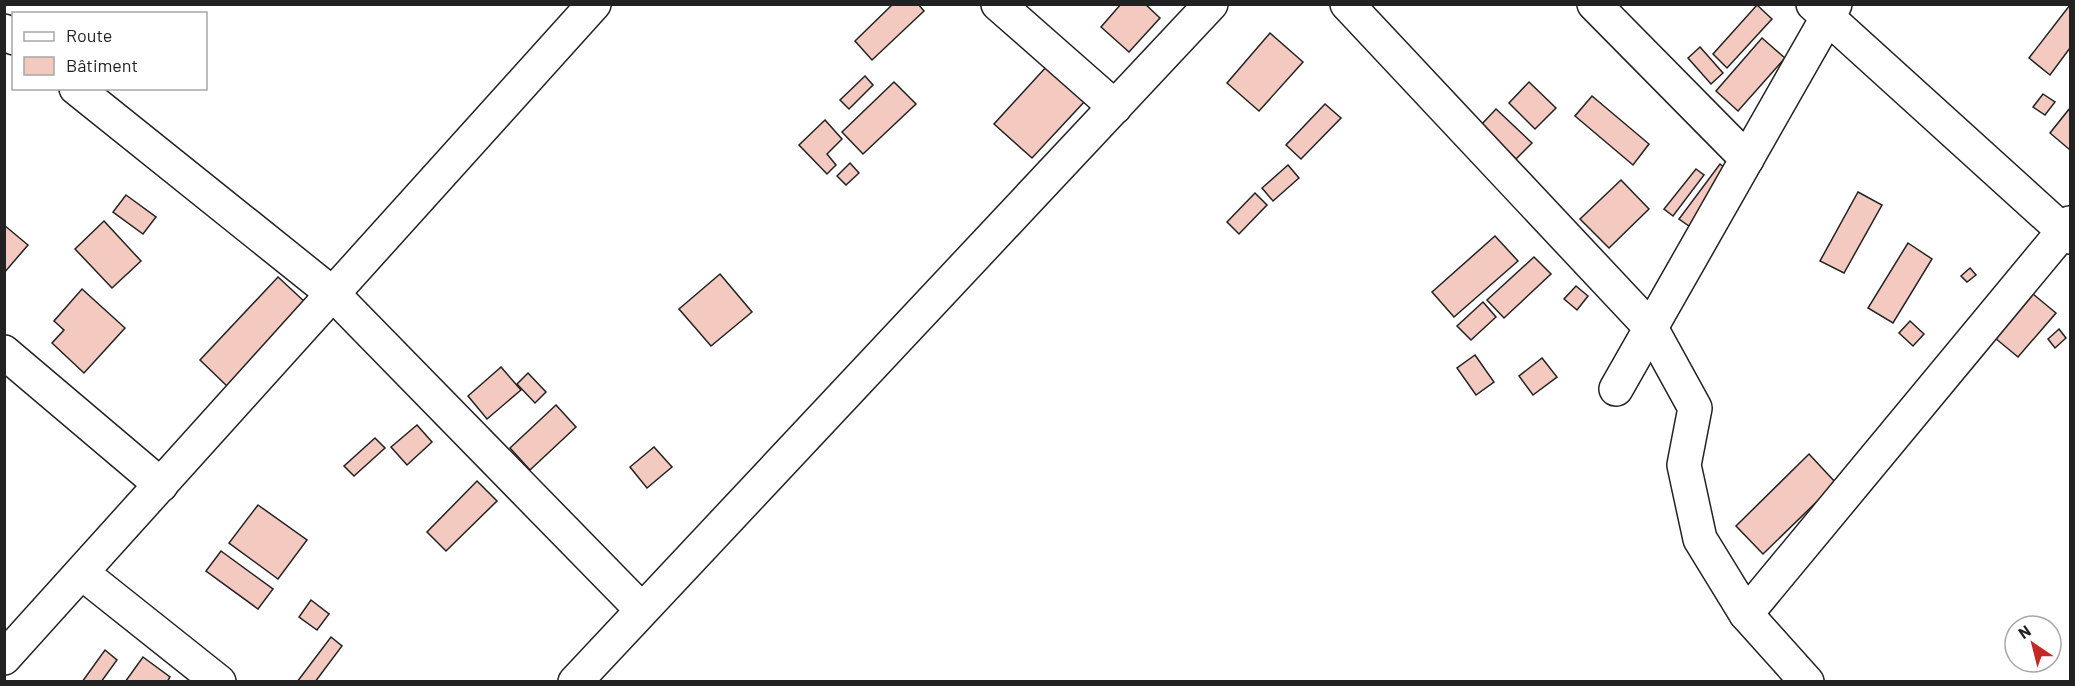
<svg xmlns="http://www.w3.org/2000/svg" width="2075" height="686" viewBox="0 0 2075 686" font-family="Barlow,sans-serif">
<rect width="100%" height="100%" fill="#fff"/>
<g fill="#f3c9c0" stroke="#222" stroke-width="1.5">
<polygon points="893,4 918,4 924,11 872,60 855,41"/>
<polygon points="1121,4 1145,4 1160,18 1129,52 1101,27"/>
<polygon points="1757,5 1772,19 1727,68 1713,54"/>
<polygon points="2070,5 2070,48 2050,75 2029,58"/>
<polygon points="1270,33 1303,62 1259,111 1227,83"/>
<polygon points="1762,38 1785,58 1738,111 1716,91"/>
<polygon points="1700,47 1723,73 1711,84 1688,58"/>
<polygon points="1047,66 1085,101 1032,158 994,124"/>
<polygon points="865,76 873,85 849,109 840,100"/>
<polygon points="894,82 916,104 863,154 842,132"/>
<polygon points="1529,82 1556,108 1535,129 1509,103"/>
<polygon points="2043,94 2055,102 2045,115 2033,107"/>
<polygon points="1592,96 1649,144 1633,165 1575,116"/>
<polygon points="1325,104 1341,118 1301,159 1286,145"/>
<polygon points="2070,108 2070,150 2050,133"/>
<polygon points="1496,109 1532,143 1516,159 1481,125"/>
<polygon points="825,120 842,139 827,154 836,165 827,174 799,145"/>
<polygon points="850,163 859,173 846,185 837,176"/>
<polygon points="1720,164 1730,172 1689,226 1679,219"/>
<polygon points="1288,165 1299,178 1273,201 1262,188"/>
<polygon points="1696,169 1704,175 1673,216 1664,209"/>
<polygon points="1621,180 1649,209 1609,248 1580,219"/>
<polygon points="1858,192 1882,205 1844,273 1820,261"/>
<polygon points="1255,193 1267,205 1239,234 1227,222"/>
<polygon points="126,195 156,217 143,234 113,212"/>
<polygon points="104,221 141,261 112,288 75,249"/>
<polygon points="4,225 28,245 4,273"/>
<polygon points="1495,236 1518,261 1454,317 1432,292"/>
<polygon points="1908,243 1932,259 1893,323 1868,308"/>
<polygon points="1534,257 1551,274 1504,318 1487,300"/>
<polygon points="1970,268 1976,275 1967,282 1961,276"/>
<polygon points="720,274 752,312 711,346 679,309"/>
<polygon points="278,277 306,303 228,387 200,360"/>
<polygon points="1576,286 1588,296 1577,310 1564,299"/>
<polygon points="82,289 125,328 84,373 52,343 64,330 54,321"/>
<polygon points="2033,294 2056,313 2018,357 1995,338"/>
<polygon points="1483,302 1496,317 1471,340 1457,326"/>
<polygon points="1910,321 1924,334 1913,346 1899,333"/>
<polygon points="2059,329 2066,338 2055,348 2048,339"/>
<polygon points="1475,355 1494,382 1476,395 1457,368"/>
<polygon points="1542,358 1557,377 1533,395 1519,376"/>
<polygon points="501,367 521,390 487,419 468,396"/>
<polygon points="528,373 546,392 535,403 517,384"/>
<polygon points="556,405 576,427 530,470 510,448"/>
<polygon points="417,425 432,442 407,465 391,447"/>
<polygon points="375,438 385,448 354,476 344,466"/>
<polygon points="654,447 672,467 647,488 630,467"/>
<polygon points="1809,454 1836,483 1763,554 1736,526"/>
<polygon points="477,481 497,501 446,551 427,532"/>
<polygon points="258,505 307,540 278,579 229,543"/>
<polygon points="221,551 273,589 258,609 206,571"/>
<polygon points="311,600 329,614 317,630 299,617"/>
<polygon points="331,637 342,646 315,682 297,682"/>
<polygon points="105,650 117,660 101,682 82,682"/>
<polygon points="143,657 170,677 167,682 125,682"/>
</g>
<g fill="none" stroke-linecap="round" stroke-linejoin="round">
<g stroke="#222" stroke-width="36">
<g id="minor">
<polyline points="998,4 1115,107"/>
<polyline points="1347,4 1651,328 1695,408 1684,465 1700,539 1746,614 1807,682"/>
<polyline points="1594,4 1747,159"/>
<polyline points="1813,4 2070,237"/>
<polyline points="4,31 14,38"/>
<polyline points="76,88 333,294 642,610"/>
<polyline points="4,352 161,485"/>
<polyline points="1616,389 1835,4"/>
<polyline points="82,573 219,682"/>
<polyline points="1746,614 2070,223"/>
<polyline points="4,658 594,4"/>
<polyline points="575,682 1211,4"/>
</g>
</g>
<use href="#minor" stroke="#fff" stroke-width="33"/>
</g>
<rect width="2075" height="686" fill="none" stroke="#222222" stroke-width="12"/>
<rect x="12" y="12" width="195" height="78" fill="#ffffff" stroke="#a7a7a7" stroke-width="1.5"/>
<rect x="24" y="32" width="30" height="9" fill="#ffffff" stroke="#a7a7a7" stroke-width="1.5"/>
<text x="66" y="42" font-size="18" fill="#222222">Route</text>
<rect x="24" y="57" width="30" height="18" fill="#f3c9c0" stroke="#a7a7a7" stroke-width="1.5"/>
<text x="66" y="72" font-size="18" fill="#222222">Bâtiment</text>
<g transform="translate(2033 644) rotate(325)"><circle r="28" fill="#ffffff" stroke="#a7a7a7" stroke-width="1.5"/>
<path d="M0-4.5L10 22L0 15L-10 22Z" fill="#c62828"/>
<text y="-9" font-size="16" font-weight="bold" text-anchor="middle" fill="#222222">N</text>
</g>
</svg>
